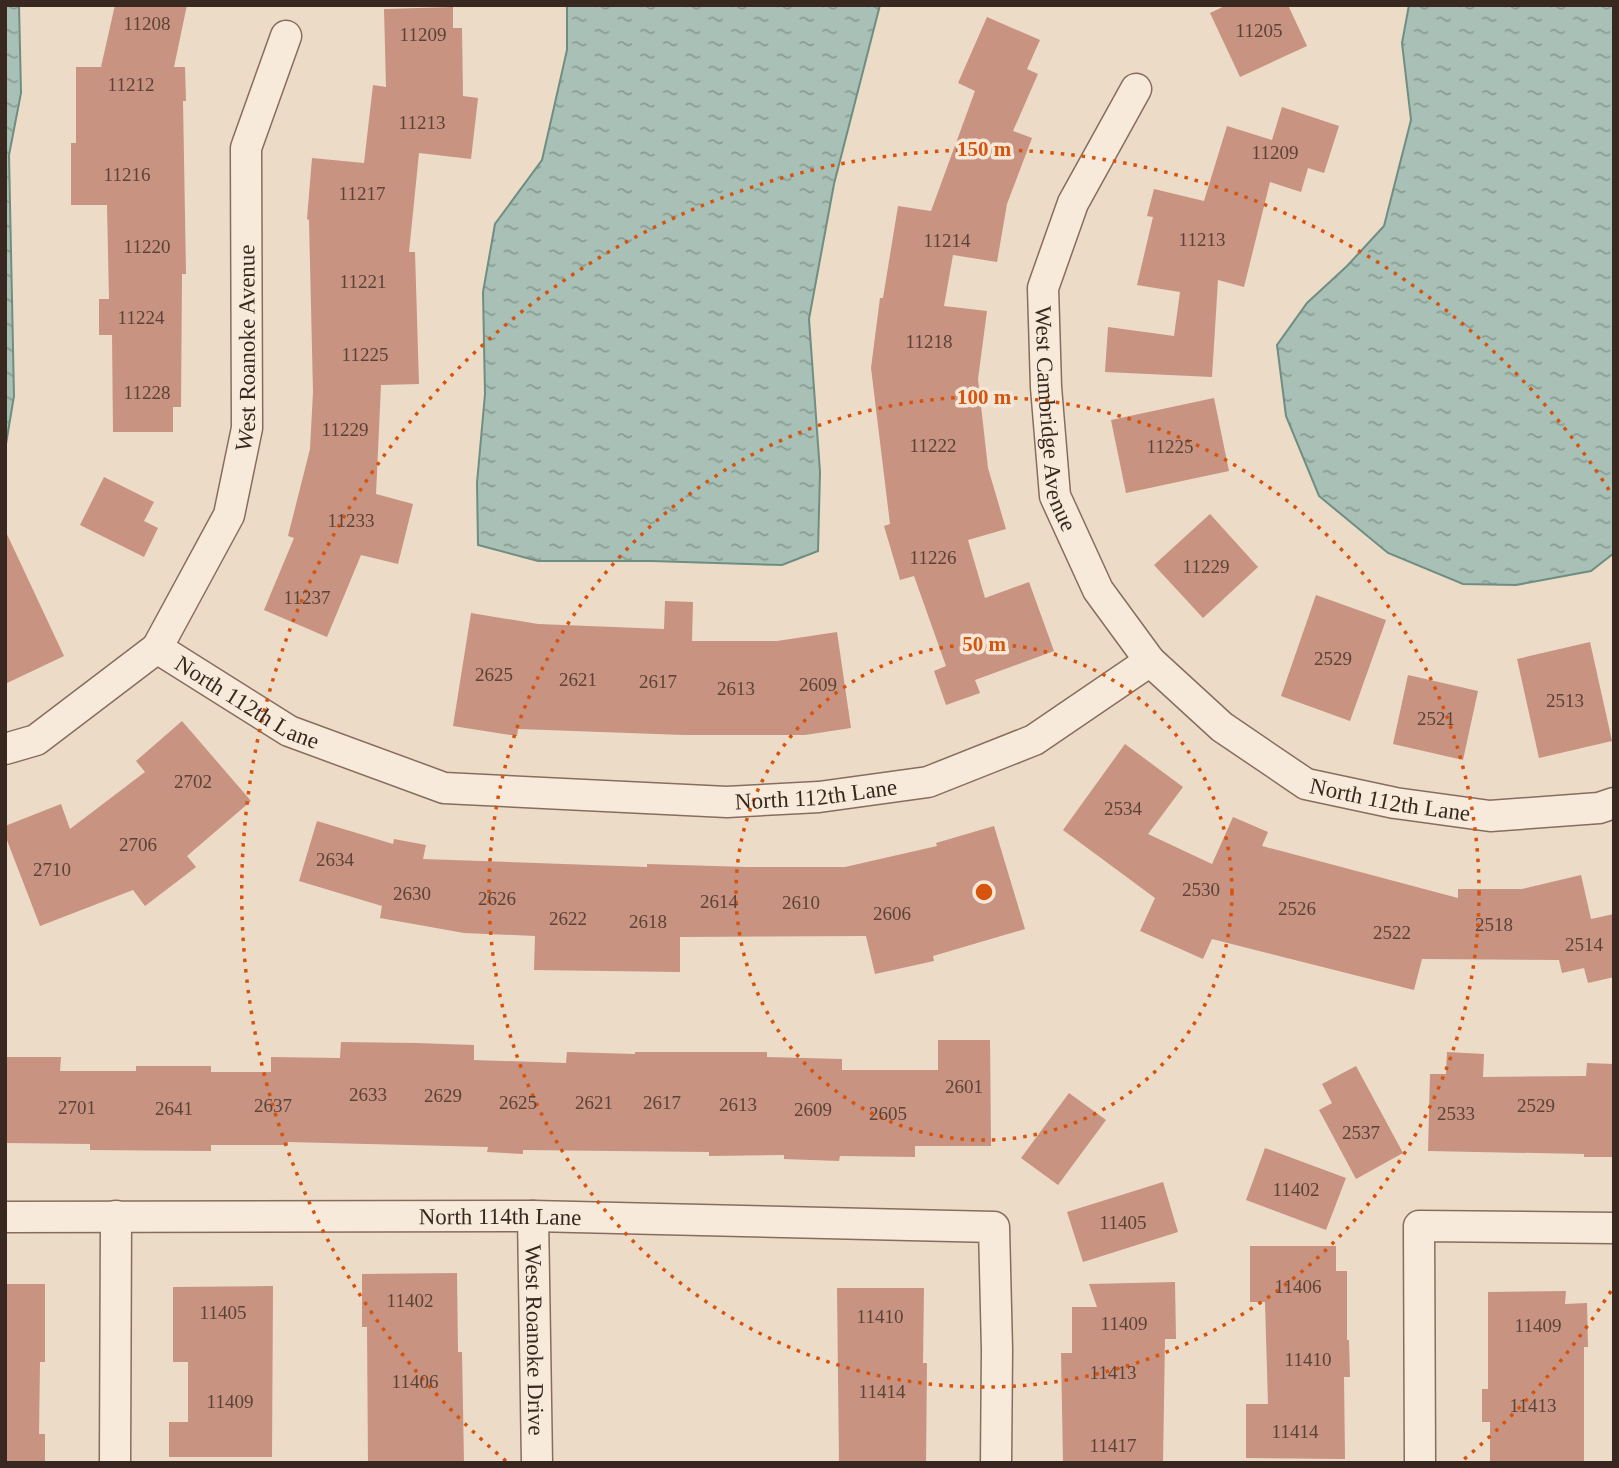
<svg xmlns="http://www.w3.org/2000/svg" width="1619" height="1468" viewBox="0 0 1619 1468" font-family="Georgia,serif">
<defs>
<pattern id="water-ripples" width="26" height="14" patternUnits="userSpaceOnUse" patternTransform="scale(1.75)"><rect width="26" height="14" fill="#a8c0b5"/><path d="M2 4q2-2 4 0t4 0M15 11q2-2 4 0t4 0" fill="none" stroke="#8a9c93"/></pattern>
</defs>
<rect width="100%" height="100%" fill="#ecdbc7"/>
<g fill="url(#water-ripples)" stroke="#6f8e82" stroke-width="2">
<polygon points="5,5 19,5 21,93 9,155 14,396 5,450"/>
<polygon points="567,5 880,5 834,184 809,319 820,472 818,551 782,565 651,561 538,561 478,545 477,483 485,394 483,292 495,224 542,160 567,50"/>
<polygon points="1409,5 1614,5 1614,553 1591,571 1516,585 1463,584 1388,553 1319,496 1286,416 1277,345 1307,303 1347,266 1384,226 1411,120 1402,43"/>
</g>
<g fill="#c89380">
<polygon points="115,5 187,5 174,67 185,67 186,101 183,101 186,274 182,274 181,407 173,407 173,432 113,432 112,335 99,335 99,299 109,299 107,205 71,205 71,143 76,143 76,67 101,67"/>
<polygon points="1227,5 1288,5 1307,46 1240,77 1210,13"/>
<polygon points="453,7 453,28 462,28 463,96 478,98 471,159 419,153 409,252 415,252 419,384 381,385 376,494 413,504 398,564 361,555 327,637 264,610 294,538 288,536 310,449 313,392 309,220 307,219 312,158 364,163 373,85 386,87 384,9"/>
<polygon points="987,17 1040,40 1027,69 1038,74 1013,131 1032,138 1007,204 997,262 953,255 944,306 987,311 978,379 988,468 1006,529 968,540 985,598 1029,582 1054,651 975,680 980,693 946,705 934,671 946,666 914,576 900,580 884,526 890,524 871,368 880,298 883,298 898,206 931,211 975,91 958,83"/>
<polygon points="1282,107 1339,126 1324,173 1308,168 1301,192 1270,182 1244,287 1218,280 1212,377 1105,372 1108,327 1174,336 1180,292 1137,285 1153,217 1147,216 1154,189 1204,201 1227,126 1272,140"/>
<polygon points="1214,398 1229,471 1126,493 1111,420"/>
<polygon points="104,477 154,502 144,521 158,528 144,557 80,525"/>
<polygon points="1210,514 1258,567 1203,618 1154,565"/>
<polygon points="5,530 64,656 5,684"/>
<polygon points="1316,595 1386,620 1350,721 1281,696"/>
<polygon points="665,601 693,602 692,641 777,641 837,632 851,728 805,735 684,735 518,729 517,736 453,726 471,613 538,624 664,629"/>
<polygon points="1590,642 1612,741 1539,758 1517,659"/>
<polygon points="1408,675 1478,691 1463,760 1393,744"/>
<polygon points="182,721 251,801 187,856 196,867 145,906 133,890 40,926 5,835 5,826 61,804 70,829 145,772 136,761"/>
<polygon points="1125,744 1183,787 1148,834 1212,864 1233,817 1268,832 1262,846 1458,898 1458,889 1522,889 1581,875 1591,919 1614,914 1614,977 1588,983 1584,968 1562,973 1559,960 1422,959 1414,990 1212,939 1203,959 1140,931 1155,898 1063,830"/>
<polygon points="317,821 393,844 394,839 426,845 423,859 647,867 647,864 747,867 845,867 937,846 936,843 994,826 1025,929 933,956 934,961 875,974 866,936 680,937 680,972 534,970 535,936 464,933 380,918 382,906 299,881"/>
<polygon points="938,1040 990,1040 991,1146 915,1146 915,1157 840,1156 839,1161 784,1159 784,1155 709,1156 709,1152 523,1150 523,1154 487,1152 488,1147 288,1142 288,1145 211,1145 211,1151 90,1150 90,1144 5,1143 5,1057 61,1057 60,1071 136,1071 136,1066 211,1066 211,1072 271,1072 271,1057 340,1058 341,1042 416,1043 474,1045 474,1060 566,1063 567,1052 635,1054 635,1052 767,1052 767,1057 842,1059 842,1070 938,1070"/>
<polygon points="1447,1052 1484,1054 1483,1077 1586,1076 1587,1063 1614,1064 1614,1157 1584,1157 1584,1154 1428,1151 1430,1074 1446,1074"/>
<polygon points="1356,1066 1403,1153 1356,1179 1319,1110 1332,1103 1322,1084"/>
<polygon points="1069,1093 1106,1120 1058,1185 1021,1158"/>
<polygon points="1265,1148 1346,1178 1326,1230 1246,1200"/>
<polygon points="1163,1182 1178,1232 1083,1262 1067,1212"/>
<polygon points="1250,1246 1336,1246 1336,1271 1347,1271 1347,1340 1349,1340 1350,1377 1344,1377 1345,1459 1246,1458 1246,1404 1268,1404 1265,1302 1250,1302"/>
<polygon points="457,1273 458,1352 462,1352 464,1463 368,1463 367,1327 362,1327 362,1274"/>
<polygon points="1175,1282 1176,1339 1165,1339 1163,1463 1063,1463 1061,1353 1072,1353 1072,1307 1097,1307 1089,1284"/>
<polygon points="5,1284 45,1284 45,1362 40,1362 39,1434 45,1434 45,1462 5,1461"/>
<polygon points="273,1286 272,1457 169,1457 169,1422 188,1422 188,1362 173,1362 173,1287"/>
<polygon points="837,1288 924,1288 923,1363 927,1363 926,1463 839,1463"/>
<polygon points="1566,1291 1565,1304 1587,1303 1588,1347 1584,1347 1584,1463 1490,1463 1490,1422 1482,1422 1482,1389 1488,1389 1488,1292"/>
</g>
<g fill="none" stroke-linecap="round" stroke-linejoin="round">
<g stroke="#876d5e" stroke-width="33">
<g id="minor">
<path id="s1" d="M1136,89l-63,114 -30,85 3,99 9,109 43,94 52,71"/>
<path id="s2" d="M157,648l72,-133 18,-87 -1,-280 40,-112"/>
<path id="s3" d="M5,749l31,-9 121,-92 132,83 155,57 283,14 92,-5 109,-15 106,-42 116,-79 72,66 84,57 89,19 95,13 109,-8 15,-5"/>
<path id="s4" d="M533,1216l4,247"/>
<path id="s5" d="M5,1217l528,-1 461,11 3,123 -1,113"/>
<polyline points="115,1463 116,1216"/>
<polyline points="1420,1463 1419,1226 1614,1228"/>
</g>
</g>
<use href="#minor" stroke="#f7eada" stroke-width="30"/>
</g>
<g fill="none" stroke="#d6540e" stroke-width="3.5" stroke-dasharray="3.5 7">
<circle cx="984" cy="892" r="248"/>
<circle cx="984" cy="892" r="495"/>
<path d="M1611 1291A743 743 0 0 1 1462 1461M506 1461A743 743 0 1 1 1611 493"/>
</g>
<g text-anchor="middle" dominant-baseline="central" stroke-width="7" stroke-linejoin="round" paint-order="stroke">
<g font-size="19" fill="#5c4338">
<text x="147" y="23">11208</text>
<text x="1259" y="30">11205</text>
<text x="423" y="34">11209</text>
<text x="131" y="84">11212</text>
<text x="422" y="122">11213</text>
<text x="1275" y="152">11209</text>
<text x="127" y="174">11216</text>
<text x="362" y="193">11217</text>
<text x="1202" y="239">11213</text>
<text x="947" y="240">11214</text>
<text x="147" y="246">11220</text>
<text x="363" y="281">11221</text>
<text x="141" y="317">11224</text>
<text x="929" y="341">11218</text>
<text x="365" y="354">11225</text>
<text x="147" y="392">11228</text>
<text x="345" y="429">11229</text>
<text x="933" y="445">11222</text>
<text x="1170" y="446">11225</text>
<text x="351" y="520">11233</text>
<text x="933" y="557">11226</text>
<text x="1206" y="566">11229</text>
<text x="307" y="597">11237</text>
<text x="1333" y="658">2529</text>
<text x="494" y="674">2625</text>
<text x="578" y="679">2621</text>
<text x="658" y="681">2617</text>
<text x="818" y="684">2609</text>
<text x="736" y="688">2613</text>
<text x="1565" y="700">2513</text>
<text x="1436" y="718">2521</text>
<text x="193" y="781">2702</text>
<text x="1123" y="808">2534</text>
<text x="138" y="844">2706</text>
<text x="335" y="859">2634</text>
<text x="52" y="869">2710</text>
<text x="1201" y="889">2530</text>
<text x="412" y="893">2630</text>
<text x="497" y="898">2626</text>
<text x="719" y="901">2614</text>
<text x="801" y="902">2610</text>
<text x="1297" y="908">2526</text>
<text x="892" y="913">2606</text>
<text x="568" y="918">2622</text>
<text x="648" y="921">2618</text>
<text x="1494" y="924">2518</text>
<text x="1392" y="932">2522</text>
<text x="1584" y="944">2514</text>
<text x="964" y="1086">2601</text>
<text x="368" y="1094">2633</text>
<text x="443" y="1095">2629</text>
<text x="518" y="1102">2625</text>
<text x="594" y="1102">2621</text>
<text x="662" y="1102">2617</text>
<text x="738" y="1104">2613</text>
<text x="273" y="1105">2637</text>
<text x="1536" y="1105">2529</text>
<text x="77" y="1107">2701</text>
<text x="174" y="1108">2641</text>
<text x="813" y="1109">2609</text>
<text x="888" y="1113">2605</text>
<text x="1456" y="1113">2533</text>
<text x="1361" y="1132">2537</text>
<text x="1296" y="1189">11402</text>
<text x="1123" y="1222">11405</text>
<text x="1298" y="1286">11406</text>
<text x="410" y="1300">11402</text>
<text x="223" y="1312">11405</text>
<text x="880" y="1316">11410</text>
<text x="1124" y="1323">11409</text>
<text x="1538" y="1325">11409</text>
<text x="1308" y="1359">11410</text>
<text x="1113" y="1372">11413</text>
<text x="415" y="1381">11406</text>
<text x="882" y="1391">11414</text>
<text x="230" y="1401">11409</text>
<text x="1533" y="1405">11413</text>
<text x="1295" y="1431">11414</text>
<text x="1113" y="1445">11417</text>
</g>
<g font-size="23" fill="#382820" stroke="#f4e7d7">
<text stroke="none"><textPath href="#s2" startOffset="320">West Roanoke Avenue</textPath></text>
<text stroke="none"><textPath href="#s1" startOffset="352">West Cambridge Avenue</textPath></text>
<text stroke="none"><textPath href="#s3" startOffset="290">North 112th Lane</textPath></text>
<text stroke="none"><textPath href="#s3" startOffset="878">North 112th Lane</textPath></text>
<text stroke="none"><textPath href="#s3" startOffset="1530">North 112th Lane</textPath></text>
<text stroke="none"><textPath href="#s5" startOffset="495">North 114th Lane</textPath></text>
<text stroke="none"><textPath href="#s4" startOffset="124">West Roanoke Drive</textPath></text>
</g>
</g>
<circle cx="984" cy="892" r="10" fill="#d6540e" stroke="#f4e7d7" stroke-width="3.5"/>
<g font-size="21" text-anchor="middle" font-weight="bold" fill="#d6540e" stroke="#f4e7d7" stroke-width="7" stroke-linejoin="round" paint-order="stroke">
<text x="984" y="156">150 m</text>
<text x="984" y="404">100 m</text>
<text x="984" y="651">50 m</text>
</g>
<rect width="1619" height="1468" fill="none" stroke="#382820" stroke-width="14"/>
</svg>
